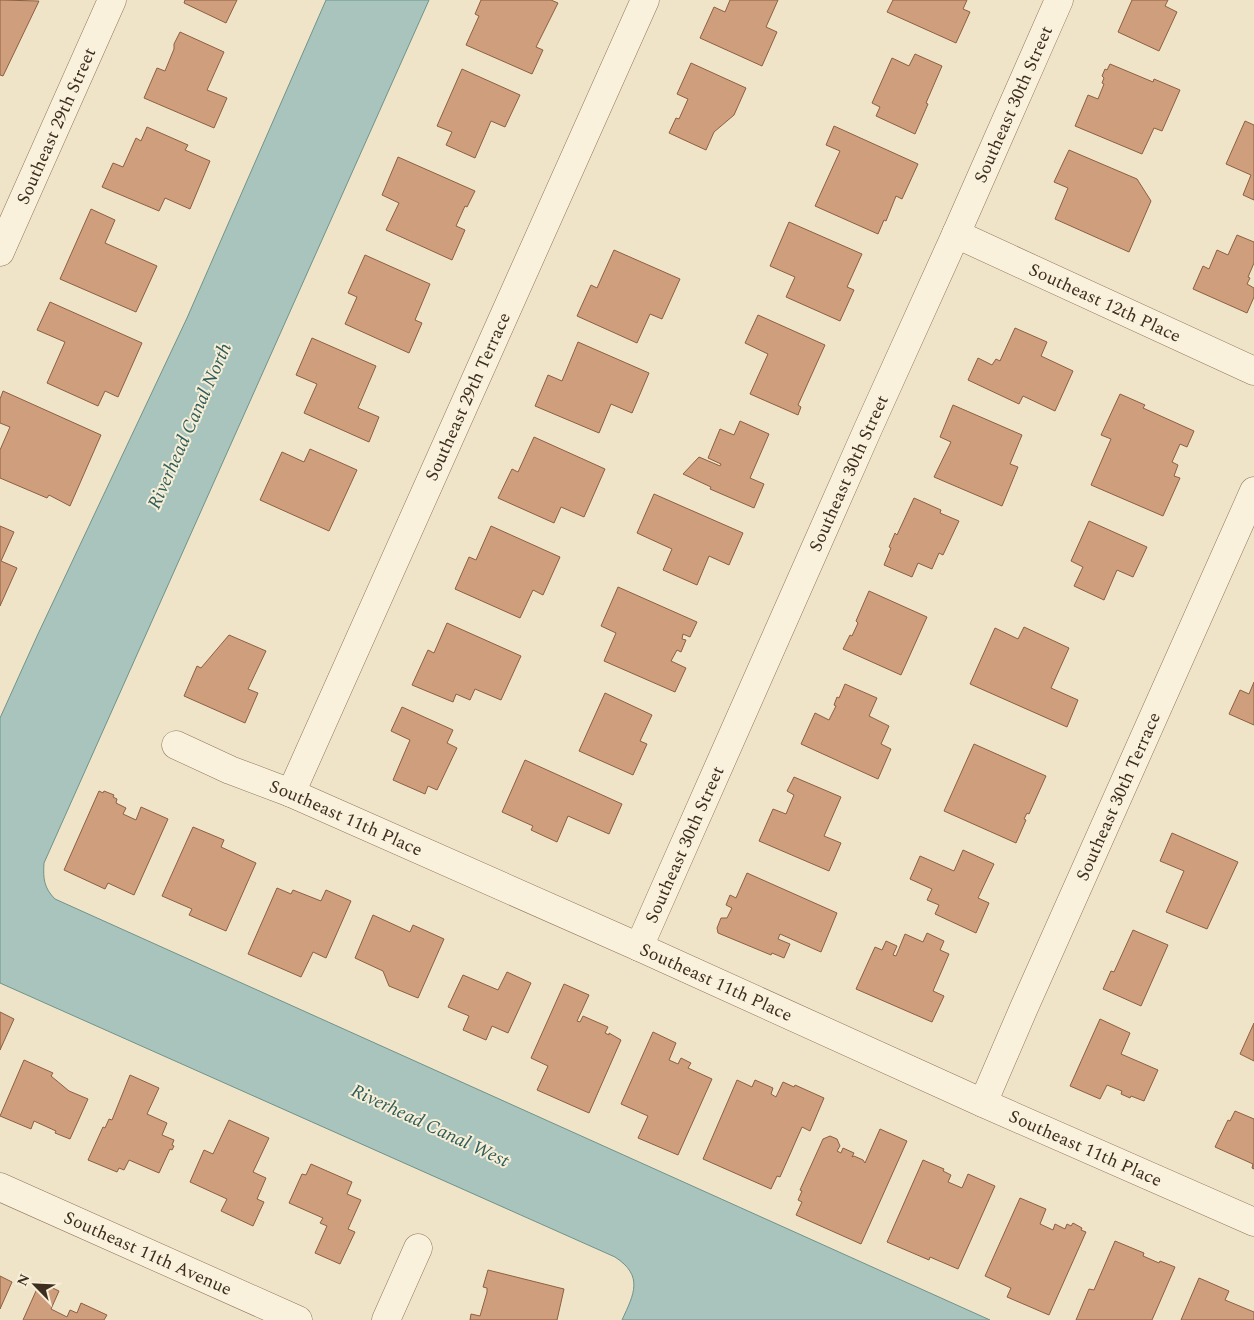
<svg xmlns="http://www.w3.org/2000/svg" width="1254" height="1320" viewBox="0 0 1254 1320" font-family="Spectral,serif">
<rect width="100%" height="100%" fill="#f0e4c8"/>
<path fill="#a9c4bc" stroke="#6f938a" d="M326,0h103l-385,863c-1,16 0,25 11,36l935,421h-368c12,-26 22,-44 -7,-63l-615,-274v-265l38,-84 149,-316z"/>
<g fill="#cf9f7d" stroke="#8d5f41">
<polygon points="0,0 39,1 3,76 0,75"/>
<polygon points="185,0 237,0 226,23 184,3"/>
<polygon points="481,0 551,0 558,3 536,47 543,50 532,74 466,45 479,16 475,14"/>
<polygon points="730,0 778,0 766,27 777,32 762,66 700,38 714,7 725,12"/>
<polygon points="893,0 967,0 963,9 970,12 956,43 887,12"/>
<polygon points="1132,0 1168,0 1165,6 1177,12 1159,51 1118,32"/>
<polygon points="180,32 224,52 207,90 227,98 214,128 144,98 157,68 165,71 174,49 174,44"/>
<polygon points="915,54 942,66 926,103 928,104 915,134 876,116 880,107 872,103 892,58 909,66"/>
<polygon points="691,63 746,88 734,115 714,132 706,150 669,133 676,118 679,119 688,99 677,94"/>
<polygon points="1110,64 1153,82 1154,79 1180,90 1162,131 1154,128 1142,154 1075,126 1088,95 1098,99 1104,84 1102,83 1104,78 1102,76 1105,69 1107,70"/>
<polygon points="462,69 520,95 505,127 491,121 475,158 446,145 452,132 437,126"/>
<polygon points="1245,121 1254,125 1254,200 1243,195 1251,175 1226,164"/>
<polygon points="834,126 918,164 902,199 896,196 886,221 884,220 878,234 815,206 840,151 826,145"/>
<polygon points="147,127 188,145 185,150 210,161 190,209 165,198 159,211 102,187 113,163 123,167 136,138 141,141"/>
<polygon points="1069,150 1137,179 1151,201 1129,252 1055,219 1068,188 1054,182"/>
<polygon points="398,157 475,191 467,207 465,206 456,226 465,230 452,260 386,230 399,203 382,195"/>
<polygon points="91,209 115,220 105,243 157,266 136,312 60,279"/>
<polygon points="789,222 862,254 847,287 854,290 840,321 786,297 795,277 770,266"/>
<polygon points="1237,235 1254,242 1254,263 1248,277 1250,278 1247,284 1254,288 1254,297 1247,313 1193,289 1203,266 1209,269 1217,250 1228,255"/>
<polygon points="614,250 680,279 662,319 650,314 637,343 577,316 591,285 597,288"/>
<polygon points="365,255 430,284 415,320 422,323 409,353 345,324 357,297 348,293"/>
<polygon points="50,302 142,343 118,397 105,391 98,406 47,383 65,342 37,330"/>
<polygon points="758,315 825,345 798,405 801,407 798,415 750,394 768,354 745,343"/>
<polygon points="1015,328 1047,342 1041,356 1073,371 1055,411 1023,396 1019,404 968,380 978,358 992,365 996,359 1000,361"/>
<polygon points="312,338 376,366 358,408 379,417 369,442 304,413 317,384 296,375"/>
<polygon points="578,342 649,373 632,413 611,404 599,433 535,406 548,375 562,381"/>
<polygon points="3,391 101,435 70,506 49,495 47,498 0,478 0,450 10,427 0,423 0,399"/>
<polygon points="1120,394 1145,405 1143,408 1194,431 1187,447 1180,444 1172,462 1178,465 1174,476 1180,478 1163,516 1091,485 1111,439 1101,435"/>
<polygon points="953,405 1022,435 1010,464 1018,467 1002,506 934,477 951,442 940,437"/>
<polygon points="740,421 769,434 750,478 764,484 754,508 710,489 711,487 683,474 699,457 720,466 721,464 708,458 720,429 734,435"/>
<polygon points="534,437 605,469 584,517 561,507 554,523 498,498 512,469 518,472"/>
<polygon points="310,449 357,470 329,531 260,500 282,452 304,462"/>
<polygon points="654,494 743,533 729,565 709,556 697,585 663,570 672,549 637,533"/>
<polygon points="914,498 941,510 940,513 959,521 943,555 939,553 932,569 918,563 912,577 884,565 891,548 889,547 895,533 897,535"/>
<polygon points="1089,521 1147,547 1133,577 1117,570 1104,600 1074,586 1083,567 1071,561"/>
<polygon points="0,526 14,532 1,561 17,568 0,606"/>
<polygon points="491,526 560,557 543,595 533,590 520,618 455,589 469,557 476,560"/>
<polygon points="618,587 697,622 690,637 683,634 682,639 686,640 681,652 677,650 671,661 686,668 675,692 604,661 616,633 601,626"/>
<polygon points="869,591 927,617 901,675 843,649 850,635 852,636 858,623 856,621"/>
<polygon points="447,623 521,656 501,700 475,689 470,700 456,694 453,702 412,685 428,650 434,653"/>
<polygon points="1024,627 1069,648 1051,688 1078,700 1067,727 970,684 995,628 1018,639"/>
<polygon points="229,635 266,651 248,689 258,693 245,723 184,696 197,666 201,668"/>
<polygon points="1254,682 1254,725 1229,714 1240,690 1249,694"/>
<polygon points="845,684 877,698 869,716 889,726 881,744 891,749 878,779 801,744 815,713 829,720 836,706 834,705 837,697 839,698"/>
<polygon points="605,693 652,715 640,741 647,744 633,775 579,751"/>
<polygon points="402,707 453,730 447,743 457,748 437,790 428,786 425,794 393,780 410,740 391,731"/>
<polygon points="974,744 1046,776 1029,814 1027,813 1024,819 1026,820 1016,843 944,811"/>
<polygon points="525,760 622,804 609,834 568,816 557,842 531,830 533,826 502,812"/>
<polygon points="794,777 841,797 824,836 841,843 829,871 759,841 773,809 786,814 794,795 787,791"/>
<polygon points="99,791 103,793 104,791 114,795 113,797 117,799 116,803 126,808 123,814 136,820 141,807 168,819 134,895 108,883 105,889 64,870"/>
<polygon points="193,827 224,840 221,847 256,863 226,931 189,915 192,909 162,896"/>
<polygon points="1172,833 1238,862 1207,929 1166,912 1184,871 1160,861"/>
<polygon points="963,850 994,864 978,898 989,903 976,933 935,914 939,905 927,900 932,889 910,879 920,856 954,871"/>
<polygon points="747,873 837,913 821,952 780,934 778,939 790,944 784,958 772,953 771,955 718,933 717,928 721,918 727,918 732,908 726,905 730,895 736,898"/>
<polygon points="277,888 291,894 293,890 321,901 326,890 351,901 326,958 313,952 301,977 248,954"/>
<polygon points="373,915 410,932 413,925 444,939 418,998 389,986 383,971 355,958"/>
<polygon points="1133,930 1168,945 1141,1006 1103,989 1111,971 1114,972"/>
<polygon points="927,933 944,941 940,950 949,954 933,991 944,996 932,1022 856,989 875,947 882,950 886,941 897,946 893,955 896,956 905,934 923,942"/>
<polygon points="507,972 531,983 508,1033 492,1026 486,1040 463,1030 469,1016 448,1007 463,975 498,990"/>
<polygon points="564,984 589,995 577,1021 580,1022 583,1016 608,1027 605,1033 609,1035 609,1033 621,1040 589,1113 537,1090 548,1066 531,1058"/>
<polygon points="0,1012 14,1019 0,1050"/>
<polygon points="1100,1019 1130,1033 1121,1054 1158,1070 1144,1101 1131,1096 1130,1098 1121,1094 1122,1091 1107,1085 1100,1099 1070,1086"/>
<polygon points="1254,1023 1254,1061 1240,1054"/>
<polygon points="653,1032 676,1043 669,1060 678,1064 681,1058 691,1063 688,1068 712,1079 678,1155 638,1138 648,1116 621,1104"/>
<polygon points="24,1060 53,1073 51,1076 69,1091 88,1099 70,1139 55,1133 56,1131 34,1121 31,1129 0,1116"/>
<polygon points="130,1075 159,1088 147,1114 167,1123 162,1135 174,1140 172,1145 174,1146 172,1150 170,1149 159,1173 129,1160 124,1170 119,1168 117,1172 88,1160 103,1127 105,1128 109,1119 112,1120"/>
<polygon points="737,1080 752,1087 755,1080 773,1088 771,1094 776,1097 783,1082 794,1087 795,1085 824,1098 810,1131 802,1127 780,1177 777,1176 771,1189 703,1159"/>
<polygon points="1235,1111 1254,1119 1254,1169 1252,1168 1253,1164 1215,1147 1228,1120 1230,1121"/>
<polygon points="229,1120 269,1138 253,1172 266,1178 257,1199 264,1202 253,1226 221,1211 227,1199 190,1182 204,1150 213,1154"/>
<polygon points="880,1129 907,1141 861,1244 796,1215 802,1202 798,1200 802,1191 800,1190 823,1139 830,1136 837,1139 840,1146 837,1151 841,1153 843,1148 854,1153 852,1157 854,1156 863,1160 865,1163"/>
<polygon points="923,1160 944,1169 943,1171 951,1175 948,1182 962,1188 968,1174 995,1186 958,1269 930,1257 929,1260 887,1242"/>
<polygon points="311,1164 352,1182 347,1194 361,1200 348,1229 355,1232 340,1264 315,1253 327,1226 320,1223 323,1218 289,1203 302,1174 306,1175"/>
<polygon points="1020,1198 1046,1209 1040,1224 1053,1230 1055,1224 1065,1229 1067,1224 1071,1226 1073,1223 1082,1228 1081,1230 1086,1232 1049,1315 1007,1297 1011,1288 985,1276"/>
<polygon points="1115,1241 1144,1253 1143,1256 1159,1263 1160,1261 1175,1267 1152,1320 1076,1320 1089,1289 1094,1290"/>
<polygon points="488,1270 564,1289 557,1320 470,1320 471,1314 480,1316 487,1292 487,1288 483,1287"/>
<polygon points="0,1276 12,1282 0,1309"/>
<polygon points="1199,1278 1229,1291 1225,1300 1254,1312 1254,1320 1181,1320"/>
<polygon points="40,1282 59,1291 51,1309 67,1317 70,1310 77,1313 81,1303 107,1315 104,1320 23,1320"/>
</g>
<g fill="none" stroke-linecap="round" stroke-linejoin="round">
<g stroke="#8d765c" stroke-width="29">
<g id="minor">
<path id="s1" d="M956,234l298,137"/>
<path id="s2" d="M0,252l112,-252"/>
<path id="s3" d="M176,745l54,25 61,23 348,154 344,156 271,119"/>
<path id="s4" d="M291,793c116,-265 237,-528 354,-793"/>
<path id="s5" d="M639,947l228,-516 89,-197 103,-234"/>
<path id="s6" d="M983,1103l40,-93 231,-519"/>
<path id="s7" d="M0,1187l298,133"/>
<polyline points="386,1320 418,1248"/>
</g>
</g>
<use href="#minor" stroke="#faf1dc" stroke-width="28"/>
</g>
<g text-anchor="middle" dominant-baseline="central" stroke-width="4" stroke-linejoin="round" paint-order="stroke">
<g font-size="18" fill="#3d2e20" stroke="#f7eed8">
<text stroke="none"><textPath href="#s5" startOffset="922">Southeast 30th Street</textPath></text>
<text stroke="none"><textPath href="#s2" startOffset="138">Southeast 29th Street</textPath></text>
<text stroke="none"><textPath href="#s1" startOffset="164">Southeast 12th Place</textPath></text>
<text stroke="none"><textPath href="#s4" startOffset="434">Southeast 29th Terrace</textPath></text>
<text stroke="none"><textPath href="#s5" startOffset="518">Southeast 30th Street</textPath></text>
<text stroke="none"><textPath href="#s6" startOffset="335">Southeast 30th Terrace</textPath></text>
<text stroke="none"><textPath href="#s3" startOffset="185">Southeast 11th Place</textPath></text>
<text stroke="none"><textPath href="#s5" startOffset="112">Southeast 30th Street</textPath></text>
<text stroke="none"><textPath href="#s3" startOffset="590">Southeast 11th Place</textPath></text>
<text stroke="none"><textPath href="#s3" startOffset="995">Southeast 11th Place</textPath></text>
<text stroke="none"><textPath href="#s7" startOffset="162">Southeast 11th Avenue</textPath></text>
</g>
<g font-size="19" font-style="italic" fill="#2f5d5a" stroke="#f7eed8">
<text transform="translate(190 426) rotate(-66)">Riverhead Canal North</text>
<text transform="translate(430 1126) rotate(25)">Riverhead Canal West</text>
</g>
</g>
<g transform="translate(35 1285) rotate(294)" stroke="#f7eed8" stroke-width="4" paint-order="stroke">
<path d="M0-4L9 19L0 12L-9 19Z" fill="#3d2e20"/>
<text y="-8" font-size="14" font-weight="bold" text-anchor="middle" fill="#3d2e20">N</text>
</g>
</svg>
